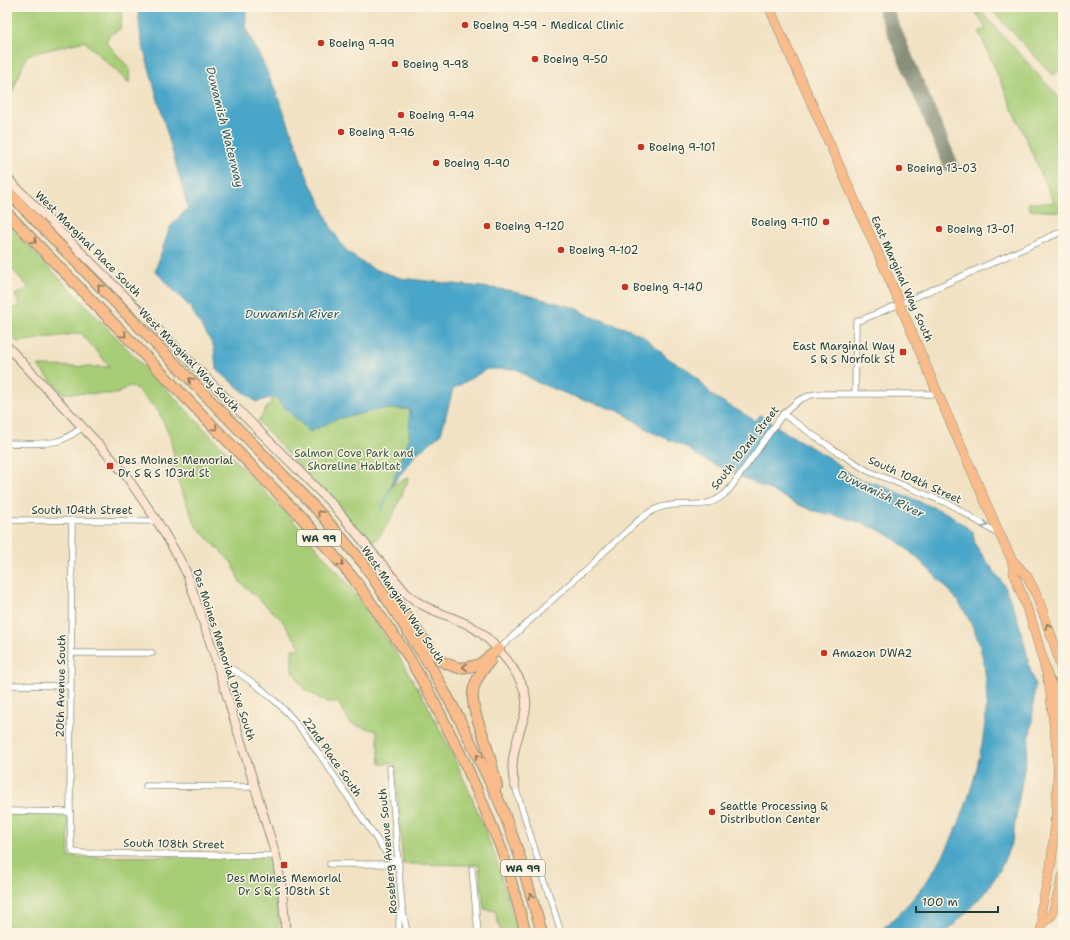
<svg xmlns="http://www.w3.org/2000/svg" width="1070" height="940" viewBox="0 0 1070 940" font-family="'Shantell Sans',sans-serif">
<rect width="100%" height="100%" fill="#fcf5e5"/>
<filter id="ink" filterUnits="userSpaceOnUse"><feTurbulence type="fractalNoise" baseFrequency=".025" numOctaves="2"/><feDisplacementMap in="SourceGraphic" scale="8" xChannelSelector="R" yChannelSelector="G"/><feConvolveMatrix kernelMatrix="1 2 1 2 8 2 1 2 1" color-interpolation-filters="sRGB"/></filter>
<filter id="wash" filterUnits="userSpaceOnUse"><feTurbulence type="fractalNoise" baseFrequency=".012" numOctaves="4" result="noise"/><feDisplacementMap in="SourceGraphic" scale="16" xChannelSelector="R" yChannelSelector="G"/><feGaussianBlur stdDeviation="0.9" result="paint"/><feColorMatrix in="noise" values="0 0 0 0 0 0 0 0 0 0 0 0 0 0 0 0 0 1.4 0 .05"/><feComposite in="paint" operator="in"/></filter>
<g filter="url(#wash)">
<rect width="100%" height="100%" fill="#f2e2c4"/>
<g fill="#a7cd77" stroke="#638556">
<polygon points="7,7 120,7 122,16 120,29 109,35 106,42 130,69 129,83 84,41 27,55 7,105"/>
<polygon points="973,7 977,7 1063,102 1063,212 1030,210 1028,203 1054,203 979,32 986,29"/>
<polygon points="990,7 1063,7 1063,68 1053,75 996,15"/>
<polygon points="7,224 296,524 348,584 375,622 400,659 426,702 458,766 475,805 495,856 518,933 501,933 495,911 484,909 479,865 403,864 395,763 380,764 377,731 351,724 338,702 326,702 305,690 292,670 292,649 301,648 281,619 240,582 232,563 196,526 170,462 175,460 170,437 159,412 137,389 129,386 117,394 62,393 38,366 110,367 81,333 17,342 7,332 7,311 20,306 15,295 29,288 7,263"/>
<path d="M274,397l36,35 25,-13 47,-10h28l-1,27 -18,50 18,-9c-9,23 -19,51 -38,68l-113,-124z"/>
<path d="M7,814h56l5,5 1,38 190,-1c3,1 7,2 9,3 10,8 11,61 11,74h-272z"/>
</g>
<path fill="#49a6c8" stroke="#34727e" d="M137,7h109v22l19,38 13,30 18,46 6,20 7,18 11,20 11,27 14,21 15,12 14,8 27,9 107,12 68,18 14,8 40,14 13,6 26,23 21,12 23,25 43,25 4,-6 27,18 44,26 20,16 6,4 18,4 74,31 24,18 2,12 3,5 26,36 13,31 9,34 4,19 5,16 -3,38 -16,93 -3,23 -13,31 -14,21 -10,11 -30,31h-70c7,-4 12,-9 18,-15 37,-33 63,-82 77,-129 17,-57 26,-122 -5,-175 -10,-17 -23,-31 -37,-44 -15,-15 -31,-31 -50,-40 -9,-4 -19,-8 -29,-11 -12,-4 -27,-5 -39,-9 -13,-5 -25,-12 -37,-18 -26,-12 -51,-24 -77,-36l-11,-9 -35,-15 -29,-20 -47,-15 -39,-15 -20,-13h-29l-34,20 -12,45 -25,20 -25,33 18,-51 1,-27h-28l-46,10 -26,13 -36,-35 -18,5 -40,-33 -2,-22 -24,-40 -35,-36 15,-44 18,-19 -47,-169 -3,-28z"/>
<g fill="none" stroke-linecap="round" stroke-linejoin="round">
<polyline stroke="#49a6c8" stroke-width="1.5" points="381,511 391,487"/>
<polyline stroke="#88907c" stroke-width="15" points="884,7 951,165"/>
</g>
</g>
<g filter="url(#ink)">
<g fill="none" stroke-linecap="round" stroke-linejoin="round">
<g stroke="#88907c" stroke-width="7">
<g id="street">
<polyline points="450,9 458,7"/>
<polyline points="855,393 856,322 900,304 1063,231"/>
<polyline points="783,414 836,451 868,471 952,505 998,534"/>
<path d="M7,443c15,0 37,2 51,-2 9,-2 17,-9 25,-14"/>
<polyline points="7,520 157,521"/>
<polyline points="72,520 70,812 71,844 73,852 82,853 276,856"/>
<path d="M499,649l139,-128c7,-6 15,-12 24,-14 26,-8 44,7 67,-17l54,-76 16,-14 12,-5 5,-1h122"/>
<polyline points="72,653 152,653"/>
<path d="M216,660c21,11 41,24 58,40 23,20 40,46 57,71 19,29 38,58 58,86l10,7"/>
<polyline points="7,685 71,686"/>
<polyline points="390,768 402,906 407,933"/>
<polyline points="146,786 255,787"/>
<polyline points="515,786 561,933"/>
<polyline points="7,811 70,812"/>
<polyline points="330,864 398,864"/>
<polyline points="472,869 478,933"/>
<polyline points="399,933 399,921 401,910"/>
</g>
</g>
<g stroke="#88907c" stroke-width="10">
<g id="secondary">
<path d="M7,178l327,328 72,87c17,16 34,19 54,28 21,8 36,25 50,43 7,11 15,22 16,36 1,9 -2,18 -5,27 -6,20 -12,38 -6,59"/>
<polyline points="7,346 88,433 113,460 127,477 157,521 179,558 187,574 216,660 276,856 282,890 285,922 285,933"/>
<polyline points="1060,773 1063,786"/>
</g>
</g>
<g stroke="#88907c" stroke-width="10">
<g id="primary">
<polyline points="769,7 882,262 938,394 1000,535 1012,560 1027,576 1037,596 1056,649 1063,676"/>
<polyline points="1012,560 1014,574 1031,619 1049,681 1057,751 1058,768 1056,820 1051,865 1041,911 1043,922 1040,933"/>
<polyline points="1043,922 1052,915 1063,876"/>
</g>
</g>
<g stroke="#88907c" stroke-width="12">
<g id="highway">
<polyline points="7,191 322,515 364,564 431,667 459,718 501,805 518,851 542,933"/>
<polyline points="7,213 302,518 354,579 381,617 407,654 432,698 465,763 482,802 503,853 526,933"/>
<polyline points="399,606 435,655 443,662 450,665 459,668 468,667 478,665 499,649"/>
<path d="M490,661c-6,8 -13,15 -16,26 -5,19 7,39 12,57 4,14 8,28 11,42"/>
<polyline points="1049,681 1058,694 1063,723"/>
<polyline points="1056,820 1063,810"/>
</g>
</g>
<use href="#street" stroke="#fff" stroke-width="5.5"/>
<use href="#secondary" stroke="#fde4d0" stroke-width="8"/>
<use href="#primary" stroke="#f9bc8a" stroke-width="9"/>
<use href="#highway" stroke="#f9bc8a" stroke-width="10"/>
</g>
<defs><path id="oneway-chevron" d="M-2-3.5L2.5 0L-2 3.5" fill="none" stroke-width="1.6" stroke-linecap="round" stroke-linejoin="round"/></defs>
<g stroke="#81765b">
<use href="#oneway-chevron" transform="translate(34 241) rotate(46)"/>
<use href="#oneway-chevron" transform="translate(100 287) rotate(-134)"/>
<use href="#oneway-chevron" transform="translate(124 335) rotate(46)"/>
<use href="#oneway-chevron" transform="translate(191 380) rotate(-134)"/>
<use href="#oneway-chevron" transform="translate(215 428) rotate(46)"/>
<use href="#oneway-chevron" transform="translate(320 513) rotate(-133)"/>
<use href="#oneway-chevron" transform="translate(341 564) rotate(50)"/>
<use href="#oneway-chevron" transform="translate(1048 626) rotate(-110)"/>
<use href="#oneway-chevron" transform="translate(465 667) rotate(177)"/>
<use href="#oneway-chevron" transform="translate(478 757) rotate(-116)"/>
<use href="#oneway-chevron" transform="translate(531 896) rotate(-106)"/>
</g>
<use stroke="#8f9e9a" href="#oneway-chevron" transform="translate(985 525) rotate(31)"/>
</g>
<g fill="#c8321e" stroke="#fcf5e5" stroke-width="1.5">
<circle cx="465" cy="25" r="4"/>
<circle cx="321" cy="43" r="4"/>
<circle cx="535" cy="59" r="4"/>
<circle cx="395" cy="64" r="4"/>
<circle cx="401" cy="115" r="4"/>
<circle cx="341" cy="132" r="4"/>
<circle cx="641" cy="147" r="4"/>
<circle cx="436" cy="163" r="4"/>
<circle cx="899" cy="168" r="4"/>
<circle cx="826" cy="222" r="4"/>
<circle cx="487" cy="226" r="4"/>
<circle cx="939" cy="229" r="4"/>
<circle cx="561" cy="250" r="4"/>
<circle cx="625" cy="287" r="4"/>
<rect x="899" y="348" width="8" height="8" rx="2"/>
<rect x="106" y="462" width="8" height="8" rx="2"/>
<circle cx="824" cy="653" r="4"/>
<circle cx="712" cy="812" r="4"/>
<rect x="280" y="861" width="8" height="8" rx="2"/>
</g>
<g text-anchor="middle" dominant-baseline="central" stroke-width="3" stroke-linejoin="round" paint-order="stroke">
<g fill="#fcf5e5" stroke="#617469" stroke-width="1">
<rect x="297" y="530" width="44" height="16" rx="3"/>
<rect x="501" y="860" width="44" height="16" rx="3"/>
</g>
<g font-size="10" font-weight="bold" fill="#1f3d34">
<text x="319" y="538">WA 99</text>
<text x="523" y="868">WA 99</text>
</g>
<g font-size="11" fill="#1f3d34" stroke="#fcf5e5" text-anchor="start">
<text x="473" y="25">Boeing 9-59 - Medical Clinic</text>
<text x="329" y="43">Boeing 9-99</text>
<text x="543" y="59">Boeing 9-50</text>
<text x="403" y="64">Boeing 9-98</text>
<text x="409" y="115">Boeing 9-94</text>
<text x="349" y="132">Boeing 9-96</text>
<text x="649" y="147">Boeing 9-101</text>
<text x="444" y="163">Boeing 9-90</text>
<text x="907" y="168">Boeing 13-03</text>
<text x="818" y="222" text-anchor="end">Boeing 9-110</text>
<text x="495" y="226">Boeing 9-120</text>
<text x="947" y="229">Boeing 13-01</text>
<text x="569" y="250">Boeing 9-102</text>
<text x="633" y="287">Boeing 9-140</text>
<text x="895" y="346" text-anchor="end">East Marginal Way<tspan x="895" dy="13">S &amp; S Norfolk St</tspan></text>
<text x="118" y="460">Des Moines Memorial<tspan x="118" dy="13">Dr S &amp; S 103rd St</tspan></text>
<text x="832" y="653">Amazon DWA2</text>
<text x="720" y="806">Seattle Processing &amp;<tspan x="720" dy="13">Distribution Center</tspan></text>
<text x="284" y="878" text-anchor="middle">Des Moines Memorial<tspan x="284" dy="13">Dr S &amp; S 108th St</tspan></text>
</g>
<g font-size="11" fill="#1f3d34" stroke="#fcf5e5">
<text transform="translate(88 244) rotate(45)">West Marginal Place South</text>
<text transform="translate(902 279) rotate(66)">East Marginal Way South</text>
<text transform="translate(189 360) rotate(46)">West Marginal Way South</text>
<text transform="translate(745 448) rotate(-52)">South 102nd Street</text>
<text transform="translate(915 480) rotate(24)">South 104th Street</text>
<text x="82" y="510">South 104th Street</text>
<text transform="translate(403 605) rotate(56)">West Marginal Way South</text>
<text transform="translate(224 655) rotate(72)">Des Moines Memorial Drive South</text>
<text transform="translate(61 686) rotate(-89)">20th Avenue South</text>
<text transform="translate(332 757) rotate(55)">22nd Place South</text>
<text transform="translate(174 844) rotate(1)">South 108th Street</text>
<text transform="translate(388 851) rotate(-95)">Roseberg Avenue South</text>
</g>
<g font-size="11" fill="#3a5a41" stroke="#fcf5e5">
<text x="354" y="453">Salmon Cove Park and<tspan x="354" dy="13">Shoreline Habitat</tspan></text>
</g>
<g font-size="12" font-style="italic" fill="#2c5c60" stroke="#fcf5e5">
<text transform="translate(225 127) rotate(76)">Duwamish Waterway</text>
<text x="292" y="314">Duwamish River</text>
<text transform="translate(881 494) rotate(26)">Duwamish River</text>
</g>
</g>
<rect width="1070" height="940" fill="none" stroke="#fcf5e5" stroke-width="24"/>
<path d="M916 906v6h82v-6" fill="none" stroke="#1f3d34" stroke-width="2"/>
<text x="922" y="906" font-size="12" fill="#1f3d34" stroke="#fcf5e5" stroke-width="3" paint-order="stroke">100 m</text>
</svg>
